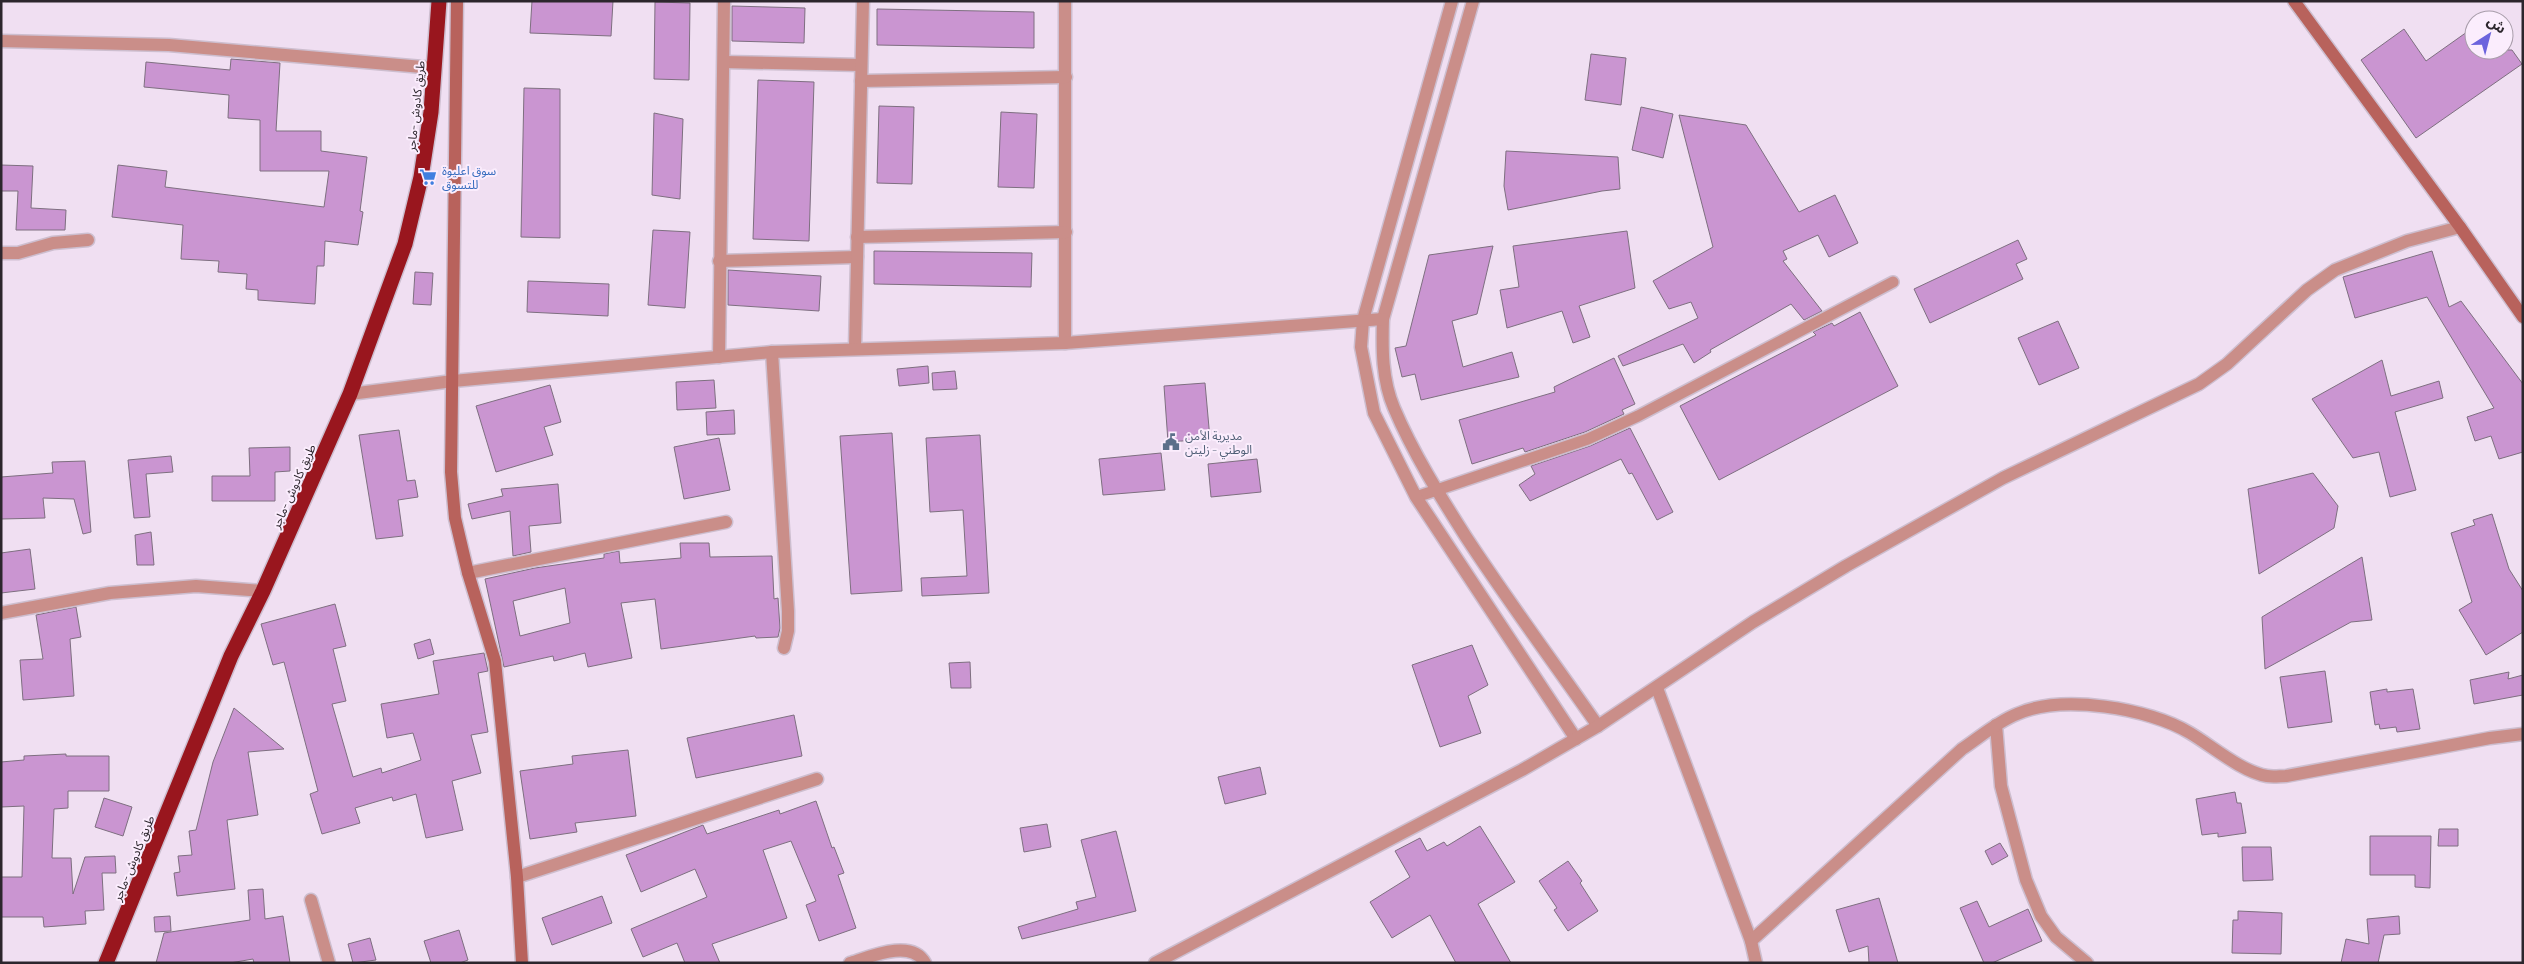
<svg xmlns="http://www.w3.org/2000/svg" width="2524" height="964" viewBox="0 0 2524 964" font-family="Barlow,'Noto Sans Arabic',sans-serif">
<rect width="100%" height="100%" fill="#f0dff2"/>
<g fill="#ca95d1" stroke="#7e6f80" fill-rule="evenodd">
<polygon points="532,1 613,1 611,36 530,33"/>
<polygon points="655,2 690,3 689,80 654,79"/>
<polygon points="732,6 805,8 804,43 732,41"/>
<polygon points="877,9 1034,12 1034,48 877,45"/>
<polygon points="2474,27 2474,50 2512,50 2522,64 2416,138 2361,60 2404,29 2426,61"/>
<polygon points="1591,54 1626,58 1621,105 1585,100"/>
<polygon points="231,59 280,63 276,131 321,131 321,151 367,157 360,211 363,212 358,245 325,241 324,266 317,266 315,304 258,300 258,290 246,289 247,274 218,272 219,261 181,259 183,225 112,217 118,165 167,171 165,187 324,207 329,171 260,171 260,120 228,118 229,95 144,87 146,62 230,70"/>
<polygon points="758,80 814,82 809,241 753,239"/>
<polygon points="524,88 560,89 560,238 521,237"/>
<polygon points="879,106 914,107 912,184 877,183"/>
<polygon points="1641,107 1673,114 1663,158 1632,150"/>
<polygon points="1001,112 1037,114 1034,188 998,187"/>
<polygon points="654,113 683,119 680,199 652,195"/>
<polygon points="1679,115 1746,125 1799,212 1835,195 1858,243 1829,257 1818,235 1783,251 1787,259 1783,261 1822,311 1804,320 1791,304 1710,350 1711,352 1694,363 1683,344 1623,366 1618,356 1698,318 1691,302 1669,309 1653,281 1713,247"/>
<polygon points="1506,151 1618,157 1620,189 1602,191 1508,210 1504,186"/>
<polygon points="1,165 33,166 31,208 66,210 65,230 16,230 18,191 1,191"/>
<polygon points="653,230 690,232 685,308 648,305"/>
<polygon points="1627,231 1635,288 1579,306 1590,337 1573,343 1562,311 1507,328 1500,290 1519,287 1513,246"/>
<polygon points="2018,240 2027,259 2016,264 2023,279 1930,323 1914,289"/>
<polygon points="1493,246 1477,314 1452,321 1463,367 1512,352 1519,377 1421,400 1415,374 1402,377 1395,348 1406,346 1429,255"/>
<polygon points="874,251 1032,253 1031,287 874,284"/>
<polygon points="2432,251 2449,307 2461,301 2523,384 2523,452 2499,459 2491,436 2475,441 2467,417 2494,408 2427,297 2355,318 2343,277"/>
<polygon points="728,270 821,276 819,311 728,305"/>
<polygon points="415,272 433,273 431,305 413,304"/>
<polygon points="528,281 609,284 608,316 527,312"/>
<polygon points="1860,312 1898,386 1719,480 1680,406 1816,335 1813,332 1832,323 1834,326"/>
<polygon points="2058,321 2079,368 2039,385 2018,338"/>
<polygon points="1614,358 1635,404 1622,410 1624,414 1585,432 1525,452 1523,448 1472,464 1459,420 1555,392 1554,387"/>
<polygon points="2382,360 2391,396 2439,381 2443,398 2395,412 2416,490 2390,497 2379,452 2353,458 2312,399"/>
<polygon points="928,366 929,383 899,386 897,369"/>
<polygon points="955,371 957,389 933,390 932,373"/>
<polygon points="714,380 716,408 677,410 676,382"/>
<polygon points="1205,383 1210,439 1168,442 1164,386"/>
<polygon points="550,385 561,422 544,427 553,455 496,472 476,406"/>
<polygon points="734,410 735,434 707,435 706,412"/>
<polygon points="1630,428 1673,512 1657,520 1632,473 1629,474 1621,459 1530,501 1519,485 1535,474 1531,466 1590,446"/>
<polygon points="399,430 407,481 415,480 418,497 398,500 403,536 376,539 359,435"/>
<polygon points="892,433 902,591 851,594 840,436"/>
<polygon points="980,435 989,593 922,596 921,578 967,576 963,510 930,512 926,438"/>
<polygon points="719,438 730,490 684,499 674,447"/>
<polygon points="290,447 290,471 275,472 275,501 212,501 212,476 250,476 249,448"/>
<polygon points="1161,453 1165,490 1103,495 1099,459"/>
<polygon points="171,456 173,472 146,474 150,517 134,518 128,460"/>
<polygon points="1257,459 1261,492 1211,497 1208,464"/>
<polygon points="85,461 91,532 83,534 74,499 43,498 45,518 1,519 1,477 53,473 52,462"/>
<polygon points="2313,473 2338,506 2334,528 2259,574 2248,489"/>
<polygon points="558,484 561,523 529,526 531,552 513,556 510,511 472,519 468,504 503,496 501,489"/>
<polygon points="2492,514 2509,569 2523,591 2523,632 2486,655 2459,610 2472,602 2451,533 2475,525 2473,520"/>
<polygon points="151,532 154,565 137,565 135,535"/>
<path d="M680,543h29l1,14 62,-1 2,43 4,-1 2,30 -2,9 -22,1 -1,-2 -94,13 -6,-50 -34,4 11,55 -44,9 -3,-14 -31,8 -1,-5 -49,11 -19,-88 50,-11 69,-10v-4l15,-3 1,12 61,-5zM565,588l5,35 -50,13 -7,-35z"/>
<polygon points="30,549 35,589 1,593 1,553"/>
<polygon points="2362,557 2372,620 2351,622 2265,669 2262,617"/>
<polygon points="335,604 346,646 333,649 346,701 332,704 353,777 381,768 382,773 421,760 413,733 387,738 381,704 439,694 433,661 484,653 488,671 478,673 488,732 471,735 481,773 452,781 463,830 426,838 416,794 393,801 392,797 355,808 360,823 322,834 310,794 318,791 284,662 273,665 261,624"/>
<polygon points="76,607 81,637 70,639 74,696 23,700 20,660 43,659 36,615"/>
<polygon points="430,639 434,654 418,659 414,644"/>
<polygon points="1472,645 1488,685 1468,696 1481,733 1440,747 1412,665"/>
<polygon points="970,662 971,688 951,688 949,663"/>
<polygon points="2325,671 2332,722 2288,728 2280,677"/>
<polygon points="2509,672 2508,679 2523,675 2523,695 2474,704 2470,680"/>
<polygon points="2387,689 2387,692 2413,689 2420,729 2397,732 2396,727 2380,729 2379,724 2375,725 2370,692"/>
<polygon points="234,708 284,749 248,752 258,815 227,820 235,889 177,896 174,873 180,872 178,856 192,855 189,831 196,830 213,762"/>
<polygon points="794,715 802,756 696,778 687,738"/>
<polygon points="628,750 636,816 575,823 577,832 530,839 520,771 573,764 572,756"/>
<polygon points="66,754 66,756 109,756 109,791 68,791 68,808 54,809 52,858 71,858 73,894 85,857 115,856 116,873 102,873 104,910 85,911 86,924 44,927 43,917 1,917 1,877 22,877 24,806 1,807 1,762 24,760 24,756"/>
<polygon points="1260,767 1266,794 1225,804 1218,777"/>
<polygon points="2235,792 2237,803 2241,803 2246,833 2218,837 2218,833 2202,835 2196,799"/>
<polygon points="104,798 132,807 123,836 95,827"/>
<polygon points="816,801 832,848 834,847 844,873 838,875 856,928 819,941 806,905 816,901 791,841 763,850 787,918 712,944 720,963 685,963 677,943 643,957 631,929 707,897 695,869 641,892 626,855 703,825 707,834 779,810 780,814"/>
<polygon points="1047,824 1051,847 1024,852 1020,828"/>
<polygon points="1480,826 1515,882 1478,904 1511,963 1456,963 1430,915 1392,938 1370,902 1410,877 1395,851 1420,838 1427,851 1444,842 1447,846"/>
<polygon points="2439,829 2458,829 2458,846 2438,846"/>
<polygon points="1116,831 1136,911 1022,939 1018,927 1078,909 1076,902 1096,897 1081,840"/>
<polygon points="2370,836 2431,836 2430,888 2415,887 2415,875 2370,875"/>
<polygon points="2000,843 2008,856 1992,865 1985,851"/>
<polygon points="2242,847 2271,847 2273,880 2243,881"/>
<polygon points="1568,861 1582,881 1580,883 1598,911 1568,931 1554,910 1557,908 1539,881"/>
<polygon points="263,889 265,919 283,916 290,963 254,963 253,959 230,963 156,963 164,933 250,920 248,890"/>
<polygon points="602,896 612,923 552,945 542,918"/>
<polygon points="1879,898 1894,949 1898,963 1869,963 1868,946 1849,952 1836,910"/>
<polygon points="1977,901 1989,927 2028,909 2042,941 1992,963 1984,963 1960,908"/>
<polygon points="2238,911 2282,913 2281,954 2232,953 2233,920 2238,920"/>
<polygon points="170,916 171,931 155,932 154,917"/>
<polygon points="2399,916 2400,934 2384,935 2378,963 2341,963 2346,939 2369,944 2367,919"/>
<polygon points="459,930 468,960 460,963 431,963 424,941"/>
<polygon points="370,938 376,960 353,963 348,944"/>
</g>
<g fill="none" stroke-linecap="round" stroke-linejoin="round">
<g stroke="#cdbecf" stroke-width="14">
<polyline id="lane" points="1416,497 1588,439 1638,416 1893,282"/>
</g>
<g stroke="#cdbecf" stroke-width="15">
<g id="street">
<polyline points="1065,1 1065,343"/>
<polyline points="1452,1 1363,320 1361,347 1374,413 1416,497 1576,739"/>
<path d="M1473,1l-90,318c-1,30 -1,61 11,89 19,45 46,88 72,129 42,64 88,126 132,189"/>
<polyline points="1,41 169,45 434,68"/>
<polyline points="724,62 861,65"/>
<polyline points="861,81 1066,77"/>
<polyline points="857,237 1066,232"/>
<polyline points="1,253 18,253 53,243 88,240"/>
<polyline points="719,261 857,257"/>
<polyline points="855,348 863,1"/>
<polyline points="772,352 788,611 788,631 784,648"/>
<polyline points="719,357 724,1"/>
<polyline points="350,394 453,381 772,352 1065,343 1383,319"/>
<polyline points="468,573 726,522"/>
<polyline points="1,613 110,593 196,586 263,591"/>
<polyline points="1657,688 1751,941 1756,963"/>
<polyline points="1996,725 2001,786 2026,880 2041,916 2056,937 2087,963"/>
<polyline points="517,877 817,779"/>
<polyline points="311,900 329,963"/>
<path d="M1751,941l211,-192c18,-12 35,-27 55,-35 45,-20 132,-6 173,19 22,13 52,39 77,43 6,1 13,0 19,0l204,-38 33,-4"/>
<path d="M850,963c19,-6 62,-25 75,0"/>
<polyline points="1155,963 1522,770 1598,726 1753,622 1846,566 2003,478 2199,384 2227,364 2307,290 2335,270 2407,241 2460,227"/>
</g>
</g>
<g stroke="#cdbecf" stroke-width="15">
<g id="secondary">
<polyline points="457,1 451,472 455,518 468,573 495,661 517,877 522,963"/>
<polyline points="2294,1 2460,227 2523,317"/>
</g>
</g>
<g stroke="#cdbecf" stroke-width="18">
<polyline id="highway" points="106,963 231,656 263,591 350,394 405,244 421,177 431,112 439,1"/>
</g>
<use href="#lane" stroke="#ca8e89" stroke-width="11"/>
<use href="#street" stroke="#ca8e89" stroke-width="12"/>
<use href="#secondary" stroke="#b8625c" stroke-width="12"/>
<use href="#highway" stroke="#99161e" stroke-width="15"/>
</g>
<defs>
<g id="supermarket-bare" transform="scale(1.35)"><path d="M-6-5.5h2.5l.6 2H6L4.5 2H-2.5L-4.4-4H-6ZM-1.5 3.2a1.3 1.3 0 1 0 .1 0ZM3 3.2a1.3 1.3 0 1 0 .1 0Z" fill="#3f7fe0" stroke="#fbedfd" stroke-width="2.5" paint-order="stroke"/></g>
<g id="civic-bare" transform="scale(1.35)"><path d="M-.6-6.5H3V-4.5H.6V-3L4-1V1h2V6H-6V1h2V-1L-.6-3ZM-1.2 2.5V6h2.4V2.5Z" fill="#5c6f8a" stroke="#fbedfd" stroke-width="2.5" paint-order="stroke"/></g>
</defs>
<g fill-rule="evenodd">
<use href="#supermarket-bare" x="428" y="177"/>
<use href="#civic-bare" x="1171" y="442"/>
</g>
<g text-anchor="middle" dominant-baseline="central" stroke-width="4" stroke-linejoin="round" paint-order="stroke">
<g font-size="12" fill="#2c262d" stroke="#fbedfd">
<text transform="translate(415 106) rotate(-84)">طريق كادوش -ماجر</text>
<text transform="translate(293 486) rotate(-66)">طريق كادوش -ماجر</text>
<text transform="translate(133 858) rotate(-68)">طريق كادوش -ماجر</text>
</g>
<g font-size="12" fill="#366cbe" stroke="#fbedfd" text-anchor="start">
<text x="442" y="170">سوق اعليوة<tspan x="442" dy="14">للتسوق</tspan></text>
</g>
<g font-size="12" fill="#4e5e75" stroke="#fbedfd" text-anchor="start">
<text x="1185" y="435">مديرية الأمن<tspan x="1185" dy="14">الوطني - زليتن</tspan></text>
</g>
</g>
<rect width="2524" height="964" fill="none" stroke="#2c262d" stroke-width="5"/>
<g transform="translate(2489 35) rotate(36)"><circle r="24" fill="#fbedfd" stroke="#a89daa"/>
<path d="M0-4L9 19L0 12L-9 19Z" fill="#6c63dd"/>
<text y="-8" font-size="14" font-weight="bold" text-anchor="middle" fill="#2c262d">ش</text>
</g>
</svg>
